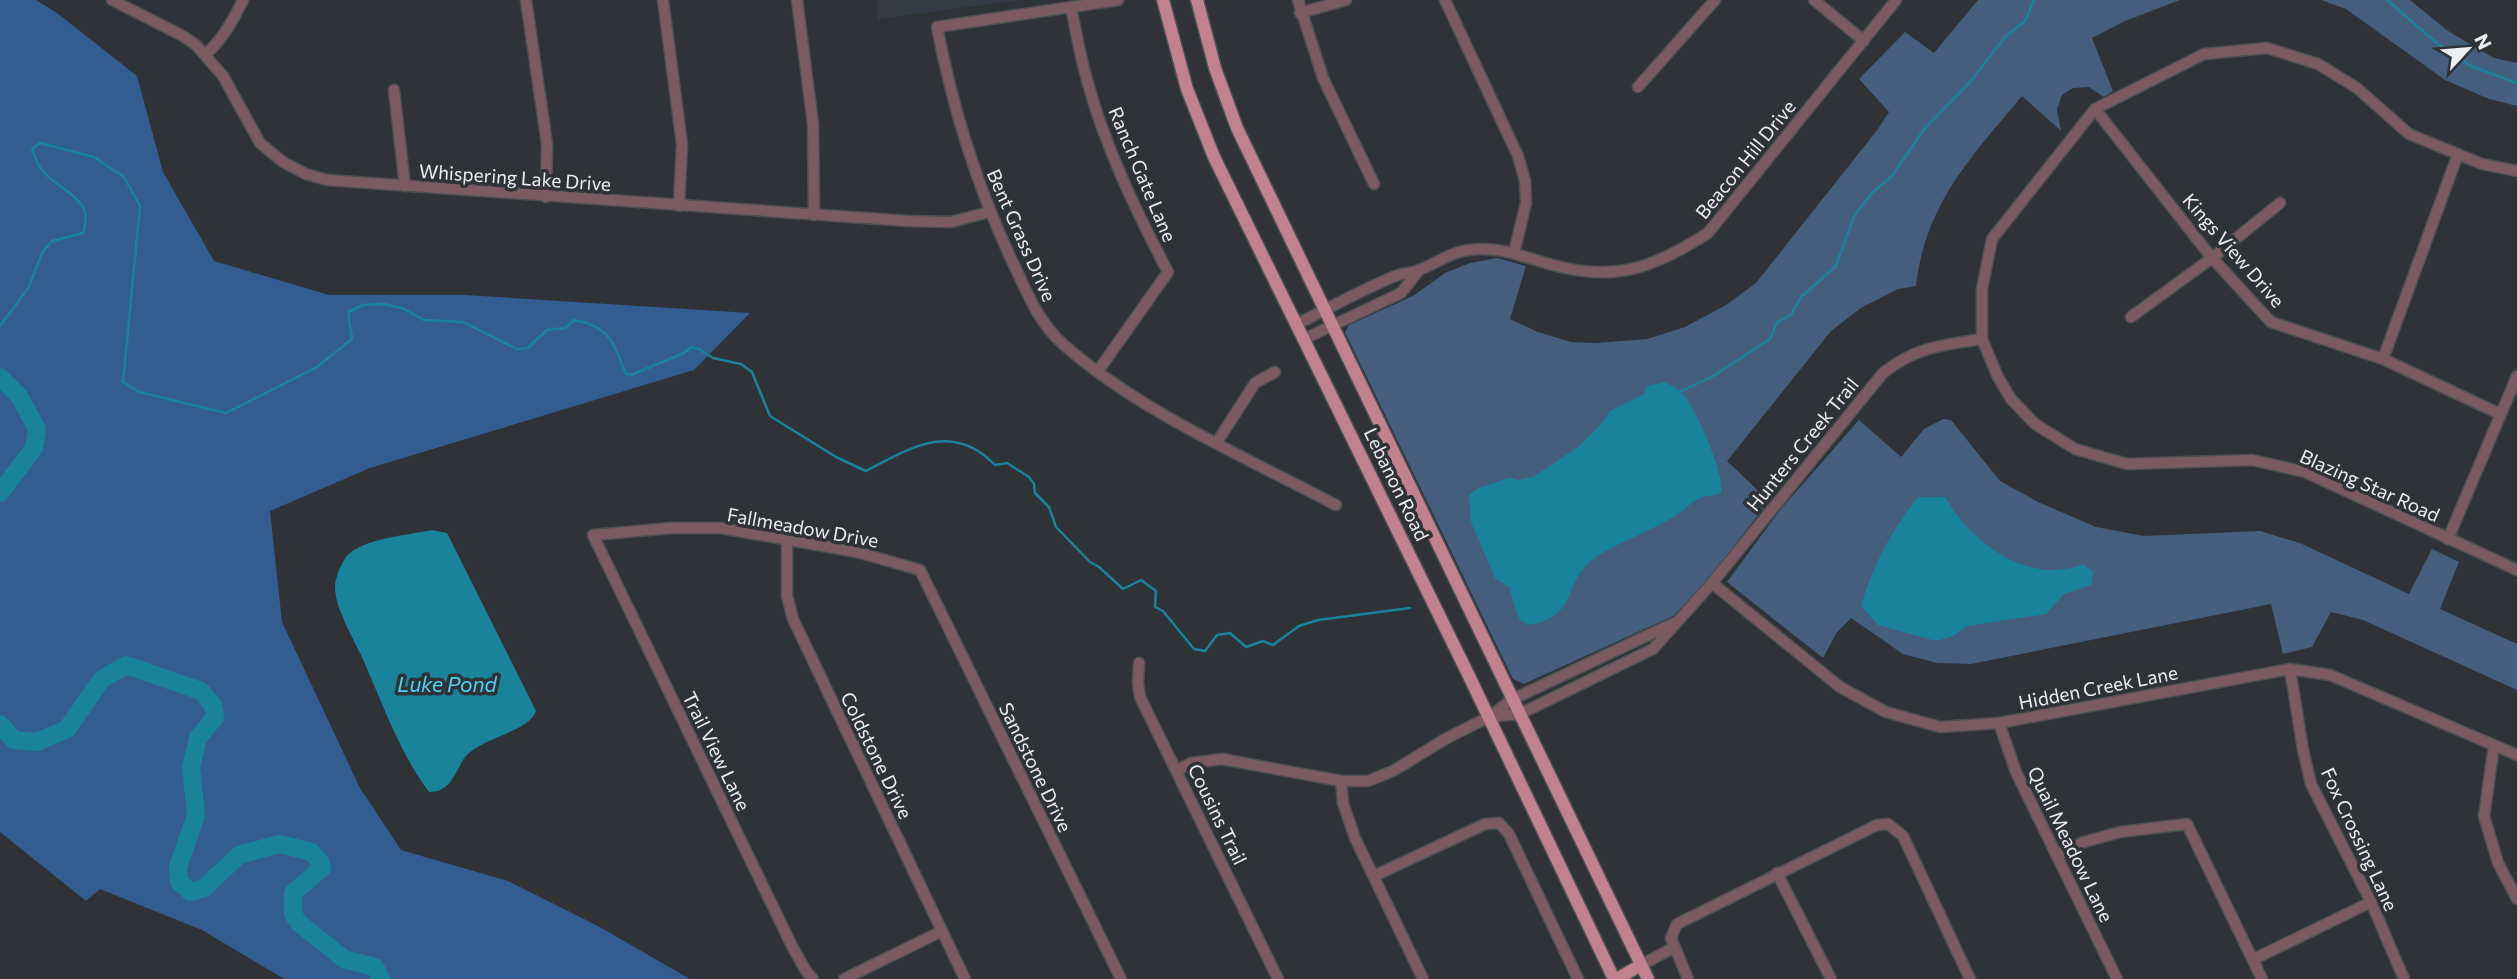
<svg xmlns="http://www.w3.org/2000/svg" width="2517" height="979" viewBox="0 0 2517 979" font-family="Commissioner,sans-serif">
<rect width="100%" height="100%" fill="#2f3236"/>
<polygon fill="#343b44" points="876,0 1020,0 878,19"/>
<g fill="#455e7d">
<path d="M1978,0h202l-55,21 -33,17 21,53 -9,6 -15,-10 -16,1 -11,7 -5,14 4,22 -39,-35c-50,60 -97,108 -106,190l-18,3 -37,19 -30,23 -104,130 42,40 -64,82 -32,33 -149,68 -11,-5 -168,-347 4,-7 64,-29 32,-23 25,-10 27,-5 29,8 -16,53 28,13 33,10 25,1 51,-4 38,-12 41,-22 30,-22 122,-154 11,-17 -30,-33 46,-47 29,21z"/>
<polygon points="2321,0 2410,0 2448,31 2470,44 2494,58 2517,63 2517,106 2489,99 2445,80 2346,9"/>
<polygon points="1943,419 1951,420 2000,481 2038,502 2096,527 2144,536 2260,531 2300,543 2409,594 2432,549 2459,562 2440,609 2517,644 2517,690 2363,620 2331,612 2312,647 2283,654 2271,604 1971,664 1937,663 1903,654 1851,618 1837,632 1823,658 1727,582 1780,510 1859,420 1901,457 1924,429"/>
</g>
<polygon fill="#335d90" points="0,0 36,0 57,13 137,76 163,172 214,261 329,295 465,295 750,313 694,370 370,468 270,511 282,622 360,788 401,850 508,881 598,926 690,979 284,979 202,930 100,889 86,901 0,832"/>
<g fill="#19839c">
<path d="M1665,382c5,3 11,5 15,9 14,12 46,85 41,102 -7,3 -15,2 -21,5 -9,4 -14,11 -22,16 -25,17 -56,26 -82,43 -35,23 -15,60 -68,68l-7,-4 -4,-7 -8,-27 -14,-9 -24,-56 -2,-27 9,-7 31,-10 9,2 15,-3 45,-30 24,-24 8,-12 34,-17 3,-8z"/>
<path d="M1918,497h27c26,46 84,89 138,67l10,8 -2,13 -27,9 -18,20 -79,12 -14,10 -17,5 -58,-16 -17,-19c11,-39 31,-77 57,-109z"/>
<path d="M432,530l15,3 89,178c-7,22 -60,27 -73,49 -9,15 -13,32 -34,32 -30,-40 -47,-90 -67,-135 -9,-19 -27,-49 -27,-70 0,-9 6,-23 11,-30 16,-19 63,-22 86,-27z"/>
</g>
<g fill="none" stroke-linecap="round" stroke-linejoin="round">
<g stroke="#19839c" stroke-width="2.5">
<polyline points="2387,0 2439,45 2471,66 2517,83"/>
<path d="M0,326l29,-39 13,-34 10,-12 31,-8c13,-36 -23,-40 -42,-64 -4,-5 -6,-13 -9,-20l8,-6 54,14 30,20 16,29 -17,176 16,10 87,21 91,-46 35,-28 -4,-27 15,-7 20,-1 19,4 22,12 39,2 54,27 11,-1 19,-18 18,-2 9,-8c38,7 38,22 52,54l5,1 53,-22 7,-6 8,2 14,9 28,6 11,8 18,44 66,41 30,14c45,-24 87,-50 129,-6l12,-2 22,14 5,7 1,9 14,14 7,20 34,35 9,5 24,22 18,-9 15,11 -1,16 8,4 31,38 11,2 12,-16 13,-2 16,14 17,-6 10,4 26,-19 19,-6 92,-12"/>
<polyline points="1680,392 1713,376 1770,339 1777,322 1791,315 1801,297 1836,266 1854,216 1872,193 1892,176 1925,128 1970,82 2006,36 2025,21 2034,0"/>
</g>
<g stroke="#19839c" stroke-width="18">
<polyline points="0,377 19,396 37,429 34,448 0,493"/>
<polyline points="0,724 14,740 37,742 67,729 102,679 126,665 201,691 213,705 215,717 198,738 191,767 196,815 178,867 179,882 191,892 204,888 239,855 279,844 312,852 320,862 322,868 293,893 293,914 299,923 344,959 375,967 381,979"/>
</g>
<g stroke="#4d5054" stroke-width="13">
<g id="minor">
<polyline points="112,0 183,36 196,45 223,76 260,143 283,162 306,174 327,180 908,221 951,222 989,212"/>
<polyline points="526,0 547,144 546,197"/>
<polyline points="663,0 682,144 679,206"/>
<polyline points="797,0 813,124 814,215"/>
<path d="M1118,0l-181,27c16,83 40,160 76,236 14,29 25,59 50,81 75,67 184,114 273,161"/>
<polyline points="1298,0 1323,78 1374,184"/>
<polyline points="1445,0 1518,156 1525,181 1526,203 1514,253"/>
<polyline points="1814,0 1864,41"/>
<path d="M1071,7c5,24 9,49 16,73 18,67 49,131 81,192l-70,99"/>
<polyline points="1300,13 1346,0"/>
<path d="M206,54c17,-15 27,-34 37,-54"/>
<polyline points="1638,87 1715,0"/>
<polyline points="394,90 405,186"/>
<polyline points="2095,109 2212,258 2271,322 2383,359 2500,414"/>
<polyline points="2517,171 2482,164 2409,134 2357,88 2318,64 2267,48 2204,54 2095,109 1992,239 1982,289 1982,339 1998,377 2011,399 2035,424 2075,449 2127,464 2252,460 2305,472 2517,570"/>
<polyline points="2131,317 2212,258 2280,203"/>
<path d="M1297,324c33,-16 67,-36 101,-49 7,-2 15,-2 21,-5 23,-9 33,-20 60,-21 27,-1 53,11 78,17 61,16 100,0 151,-33l188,-233"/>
<polyline points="1304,339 1401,293 1419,270"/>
<polyline points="2383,359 2458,154"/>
<polyline points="1217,442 1255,383 1275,372"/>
<polyline points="787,539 787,596 793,619 965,979"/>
<polyline points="2448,539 2517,376"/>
<polyline points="1712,583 1840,687 1886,712 1940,727 1999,723 2290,669 2330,675 2517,755"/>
<polyline points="1139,663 1138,683 1140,697 1278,979"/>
<polyline points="2290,669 2303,750 2311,784 2371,902 2404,979"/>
<path d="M1489,717l31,-3 133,-65 59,-66 171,-210c33,-26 59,-28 99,-34"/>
<polyline points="1999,723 2016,772 2117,979"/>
<polyline points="2494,746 2484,816 2498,863 2517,899"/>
<polyline points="1178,770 1191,763 1222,759 1341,781 1368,781 1393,771 1447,738 1489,717 1513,699 1674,623"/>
<polyline points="1341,781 1343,803 1355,838 1423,979"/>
<polyline points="2056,855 2084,842 2120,832 2187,824 2262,979"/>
<polyline points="1777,873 1831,979"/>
<polyline points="1374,876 1485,824 1499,823 1509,834 1578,979"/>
<polyline points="2254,959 2371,902"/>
<polyline points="1641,965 1673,948"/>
<polyline points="813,979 806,971 792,946 593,535 671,528 721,528 857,552 920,570 1121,979"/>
<polyline points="844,979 942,931"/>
<polyline points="1688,979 1671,938 1677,924 1877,825 1888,824 1903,836 1970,979"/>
</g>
</g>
<g stroke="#4d5054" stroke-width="15">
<g id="major">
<polyline points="1163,0 1187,89 1214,157 1469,676 1614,979"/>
<polyline points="1197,0 1215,68 1237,128 1648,979"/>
<polyline points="1617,979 1641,965"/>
</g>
</g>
<use href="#minor" stroke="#7b5b61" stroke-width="10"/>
<use href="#major" stroke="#c2818f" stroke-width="12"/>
</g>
<g text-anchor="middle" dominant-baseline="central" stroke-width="7" stroke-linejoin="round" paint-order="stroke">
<g font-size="19" fill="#edeef1" stroke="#2f3236">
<text transform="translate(1745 159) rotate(-51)">Beacon Hill Drive</text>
<text transform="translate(1143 174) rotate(67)">Ranch Gate Lane</text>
<text transform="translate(515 177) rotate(4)">Whispering Lake Drive</text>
<text transform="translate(1022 235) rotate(66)">Bent Grass Drive</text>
<text transform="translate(2234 250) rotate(49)">Kings View Drive</text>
<text transform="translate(1802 444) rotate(-51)">Hunters Creek Trail</text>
<text transform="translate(1397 484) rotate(64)">Lebanon Road</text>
<text transform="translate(2370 485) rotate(24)">Blazing Star Road</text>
<text transform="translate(803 527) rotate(10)">Fallmeadow Drive</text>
<text transform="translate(2098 687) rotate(-11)">Hidden Creek Lane</text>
<text transform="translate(717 751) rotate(64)">Trail View Lane</text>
<text transform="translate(877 755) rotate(64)">Coldstone Drive</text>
<text transform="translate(1036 767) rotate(64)">Sandstone Drive</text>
<text transform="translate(1218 814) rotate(64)">Cousins Trail</text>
<text transform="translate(2360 839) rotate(65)">Fox Crossing Lane</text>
<text transform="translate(2071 844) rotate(64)">Quail Meadow Lane</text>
</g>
<g font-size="21" font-style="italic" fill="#4ad4f8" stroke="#2f3236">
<text x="447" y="683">Luke Pond</text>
</g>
</g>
<g transform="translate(2468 49) rotate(64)" stroke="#2f3236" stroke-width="5" paint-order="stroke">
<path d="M0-5L12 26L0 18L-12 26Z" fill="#edeef1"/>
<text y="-10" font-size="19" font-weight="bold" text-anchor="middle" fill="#edeef1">N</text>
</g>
</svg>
